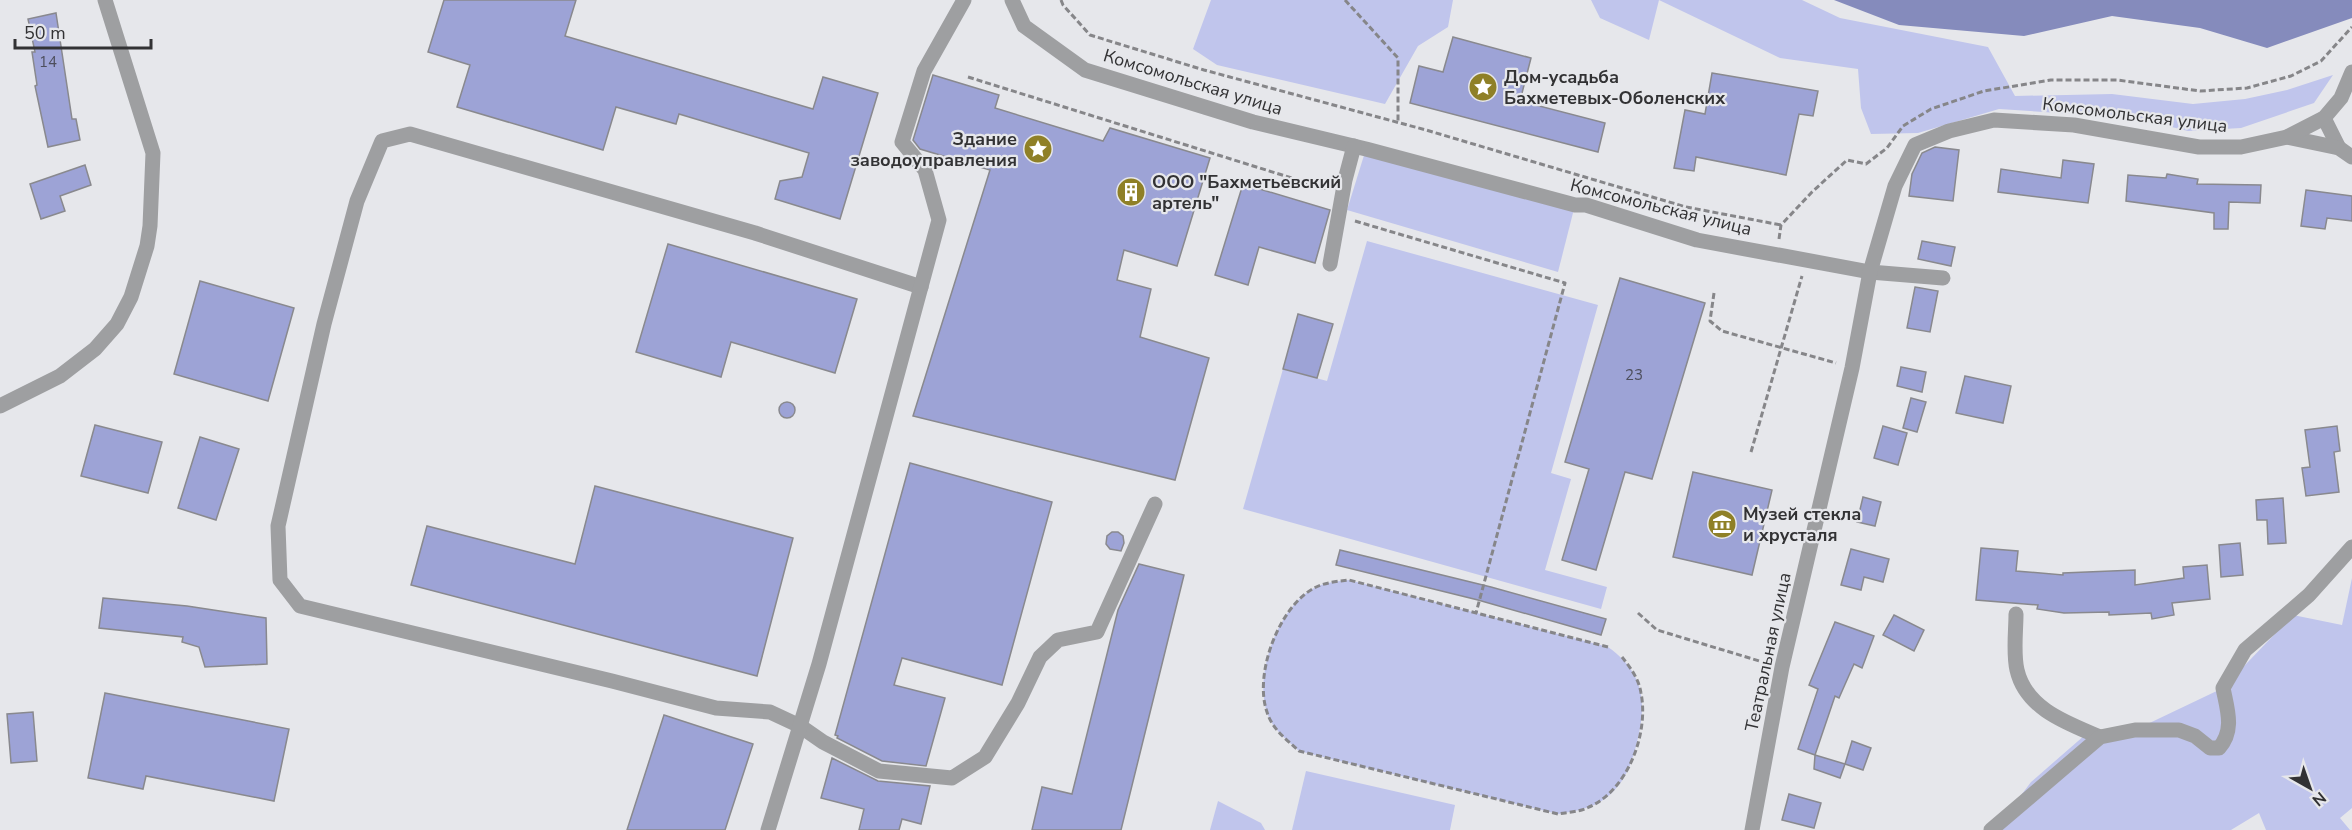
<svg xmlns="http://www.w3.org/2000/svg" width="2352" height="830" viewBox="0 0 2352 830" font-family="'Nunito Sans',sans-serif">
<rect width="100%" height="100%" fill="#e6e7eb"/>
<g fill="#c0c5ec">
<polygon points="1211,0 1453,0 1448,27 1418,46 1385,104 1217,65 1193,49"/>
<polygon points="1591,0 1802,0 1840,18 1988,47 2015,96 2112,94 2193,104 2245,99 2287,90 2333,75 2314,103 2241,128 2188,131 2135,118 1999,109 1918,133 1871,134 1861,108 1858,69 1780,58 1659,0 1649,40 1600,18"/>
<polygon points="1366,149 1575,205 1558,272 1347,210"/>
<polygon points="1367,241 1598,305 1551,473 1571,479 1545,570 1607,587 1601,609 1243,509 1283,369 1327,381"/>
<polygon points="2352,578 2352,808 2340,818 2350,830 2266,830 2259,813 2231,830 1995,830 2031,782 2085,735 2116,739 2223,688 2293,615 2342,625"/>
<path d="M1349,580l259,67c38,27 39,58 28,99 -5,20 -13,39 -30,52 -15,11 -31,13 -48,16l-259,-63c-12,-11 -27,-22 -32,-39 -14,-39 14,-113 54,-127 9,-3 19,-4 28,-5z"/>
<polygon points="1306,771 1455,805 1450,830 1292,830"/>
<polygon points="1218,801 1261,823 1265,830 1210,830"/>
</g>
<polygon fill="#858bbc" points="1834,0 2352,0 2352,18 2267,48 2200,28 2112,16 2024,36 1899,25"/>
<g fill="#9da3d6" stroke="#89898e" stroke-width="1.5">
<polygon points="444,0 576,0 565,36 813,109 823,77 878,93 840,219 775,199 780,181 802,177 809,153 679,114 676,124 616,107 603,150 457,107 470,65 428,52"/>
<polygon points="56,13 72,119 76,119 80,140 48,147 35,86 37,85 32,52 35,52 28,19"/>
<polygon points="1453,37 1531,58 1520,101 1605,123 1598,152 1410,103 1419,66 1443,72"/>
<polygon points="1712,73 1818,91 1813,116 1799,114 1786,175 1696,157 1694,171 1674,168 1685,110 1705,114"/>
<polygon points="933,75 999,95 995,108 1103,141 1110,128 1210,158 1177,266 1124,250 1117,280 1151,289 1140,337 1209,358 1175,480 913,416 990,170 920,149 913,140"/>
<polygon points="1935,147 1959,150 1953,201 1909,196 1912,174 1922,153"/>
<polygon points="2063,160 2094,164 2088,203 1998,192 2001,169 2061,178"/>
<polygon points="85,165 91,185 60,196 65,211 41,219 30,184"/>
<polygon points="2167,174 2198,179 2197,184 2261,185 2260,203 2229,202 2228,229 2214,229 2214,213 2126,201 2128,175 2166,178"/>
<polygon points="1243,184 1330,210 1315,263 1259,247 1248,285 1215,275"/>
<polygon points="2306,190 2352,196 2352,221 2327,218 2325,229 2301,226"/>
<polygon points="1922,241 1955,247 1951,266 1918,259"/>
<polygon points="668,244 857,299 835,373 731,342 721,377 636,352"/>
<polygon points="1620,278 1705,303 1652,479 1625,472 1596,570 1562,560 1589,469 1565,462"/>
<polygon points="200,281 294,308 268,401 174,374"/>
<polygon points="1915,287 1938,291 1930,332 1907,328"/>
<polygon points="1298,314 1333,324 1317,378 1283,369"/>
<polygon points="1901,367 1926,372 1922,392 1897,386"/>
<polygon points="1965,376 2011,386 2003,423 1956,413"/>
<polygon points="1911,398 1926,402 1917,432 1903,428"/>
<circle cx="787" cy="410" r="8"/>
<polygon points="95,425 162,442 148,493 81,476"/>
<polygon points="1883,426 1907,433 1898,465 1874,458"/>
<polygon points="2337,426 2340,451 2334,452 2339,492 2306,496 2302,468 2310,467 2305,430"/>
<polygon points="200,437 239,449 216,520 178,508"/>
<polygon points="910,463 1052,502 1002,685 902,658 894,685 945,698 926,766 882,761 837,738 838,736 835,735"/>
<polygon points="1693,472 1772,490 1752,575 1673,557"/>
<polygon points="595,486 793,538 757,676 411,585 427,526 575,564"/>
<polygon points="1863,497 1881,502 1875,526 1857,522"/>
<polygon points="2283,498 2286,543 2268,544 2267,520 2257,520 2256,500"/>
<polygon points="1112,532 1118,532 1123,536 1124,543 1121,551 1110,549 1106,544 1107,536"/>
<polygon points="2240,543 2243,575 2221,577 2219,545"/>
<polygon points="1981,548 2018,551 2016,571 2063,575 2063,573 2135,570 2135,585 2184,578 2183,567 2207,565 2210,599 2172,603 2174,615 2152,619 2151,613 2109,615 2109,612 2064,613 2037,609 2038,605 1976,600"/>
<polygon points="1851,549 1889,559 1883,582 1864,577 1861,590 1841,585"/>
<polygon points="1340,550 1491,587 1606,619 1601,635 1478,600 1336,565"/>
<polygon points="1139,564 1184,575 1121,830 1032,830 1042,787 1072,794 1118,610"/>
<polygon points="103,598 187,606 266,618 267,664 205,667 199,647 182,642 183,637 99,628"/>
<polygon points="1894,615 1924,630 1914,651 1883,635"/>
<polygon points="1835,622 1874,636 1862,668 1854,664 1839,698 1835,696 1815,755 1798,749 1818,689 1809,685"/>
<polygon points="105,693 289,729 274,801 146,776 143,789 88,778"/>
<polygon points="33,712 37,761 11,763 7,714"/>
<polygon points="664,715 753,744 725,830 627,830"/>
<polygon points="1852,741 1871,748 1863,770 1845,764"/>
<polygon points="1815,755 1845,764 1840,778 1814,769"/>
<polygon points="832,758 878,781 930,786 921,824 902,819 899,830 859,830 864,809 821,798"/>
<polygon points="1789,794 1821,803 1814,828 1782,820"/>
</g>
<g fill="none" stroke-linecap="round" stroke-linejoin="round">
<g stroke="#868689" stroke-width="3" stroke-dasharray="6 3" stroke-linecap="butt">
<polyline points="1061,0 1063,5 1090,35 1204,70 1426,130 1686,207 1781,225"/>
<polyline points="1345,0 1398,58 1398,122"/>
<polyline points="968,77 1327,189"/>
<polyline points="1355,221 1565,283 1476,613"/>
<polyline points="1779,239 1781,225 1812,192 1847,160 1866,164 1887,148 1903,126 1931,109 1984,91 2051,80 2117,80 2200,91 2247,88 2291,76 2321,61 2352,27"/>
<polyline points="1714,293 1710,321 1722,331 1836,363"/>
<polyline points="1751,452 1802,276"/>
<polyline points="1638,613 1657,630 1766,663"/>
<path d="M1608,647l-259,-67c-9,1 -19,2 -28,5 -40,14 -68,88 -54,127 5,17 20,28 32,39l259,63c10,-2 22,-2 31,-7 39,-17 60,-74 52,-114 -2,-14 -11,-26 -19,-36"/>
</g>
<g stroke="#9e9fa1" stroke-width="15">
<polyline points="1012,0 1024,26 1085,70 1253,122 1366,149 1575,205 1586,205 1697,240 1870,272 1943,278"/>
<polyline points="2324,118 2339,148"/>
<polyline points="2287,137 2339,148 2352,157"/>
<polyline points="1330,264 1345,180 1354,146"/>
<polyline points="921,287 755,233 410,134 382,141 357,201 324,324 278,526 280,580 300,606 612,681 716,708 770,712 800,726 823,742 879,771 952,778 985,757 1018,703 1040,657 1058,640 1097,632 1155,504"/>
<polyline points="0,406 60,376 95,349 117,324 131,297 147,246 150,226 153,153 105,0"/>
<path d="M2016,614c0,17 -3,39 1,56 9,39 50,53 83,67"/>
<polyline points="768,830 819,664 939,220 925,170 902,142 924,71 964,0"/>
<polyline points="1752,830 1782,667 1852,368 1870,272 1895,186 1915,145 1949,131 1994,120 2074,125 2199,147 2241,147 2287,137 2324,118 2341,98 2352,72"/>
<path d="M1991,830l109,-93 35,-7h44l16,6 15,12h9c16,-18 8,-39 4,-60l22,-38 64,-55 43,-48"/>
</g>
</g>
<defs>
<g id="sight-disc" transform="scale(1.5)"><circle r="9.5" fill="#8f8027" stroke="#e6e7eb"/><path d="M0-6L1.8-2.2L6-1.7L2.9 1.2L3.7 5.4L0 3.3L-3.7 5.4L-2.9 1.2L-6-1.7L-1.8-2.2Z" fill="#fff"/></g>
<g id="building-disc" transform="scale(1.5)"><circle r="9.5" fill="#8f8027" stroke="#e6e7eb"/><path d="M-4-6H4V6H1V3H-1V6H-4ZM-2.5-4.3h1.7v1.8h-1.7ZM.8-4.3h1.7v1.8H.8ZM-2.5-1h1.7V.8h-1.7ZM.8-1h1.7V.8H.8Z" fill="#fff"/></g>
<g id="museum-disc" transform="scale(1.5)"><circle r="9.5" fill="#8f8027" stroke="#e6e7eb"/><path d="M0-6L6-3V-2H-6V-3ZM-5-1h2V3h-2ZM-1-1h2V3h-2ZM3-1h2V3H3ZM-6 4H6V6H-6Z" fill="#fff"/></g>
</defs>
<g fill-rule="evenodd">
<use href="#sight-disc" x="1483" y="87"/>
<use href="#sight-disc" x="1038" y="149"/>
<use href="#building-disc" x="1131" y="192"/>
<use href="#museum-disc" x="1722" y="524"/>
</g>
<g text-anchor="middle" dominant-baseline="central" stroke-width="4.5" stroke-linejoin="round" paint-order="stroke">
<g font-size="15" fill="#4d4e5c">
<text x="48" y="62">14</text>
<text x="1634" y="375">23</text>
</g>
<g font-size="18" font-weight="bold" fill="#323234" stroke="#e6e7eb" text-anchor="start">
<text x="1504" y="77">Дом-усадьба<tspan x="1504" dy="21">Бахметевых-Оболенских</tspan></text>
<text x="1017" y="139" text-anchor="end">Здание<tspan x="1017" dy="21">заводоуправления</tspan></text>
<text x="1152" y="182">ООО "Бахметьевский<tspan x="1152" dy="21">артель"</tspan></text>
<text x="1743" y="514">Музей стекла<tspan x="1743" dy="21">и хрусталя</tspan></text>
</g>
<g font-size="18" fill="#323234" stroke="#e6e7eb">
<text transform="translate(1193 82) rotate(17)">Комсомольская улица</text>
<text transform="translate(2135 115) rotate(7)">Комсомольская улица</text>
<text transform="translate(1661 207) rotate(14)">Комсомольская улица</text>
<text transform="translate(1768 652) rotate(-78)">Театральная улица</text>
</g>
</g>
<g transform="translate(2310 788) rotate(140)" stroke="#e6e7eb" stroke-width="4.5" paint-order="stroke">
<path d="M0-4.5L10 22L0 15L-10 22Z" fill="#323234"/>
<text y="-9" font-size="16" font-weight="bold" text-anchor="middle" fill="#323234">N</text>
</g>
<path d="M15 39v9h136v-9" fill="none" stroke="#323234" stroke-width="3"/>
<text x="24" y="39" font-size="18" fill="#323234" stroke="#e6e7eb" stroke-width="4.5" paint-order="stroke">50 m</text>
</svg>
